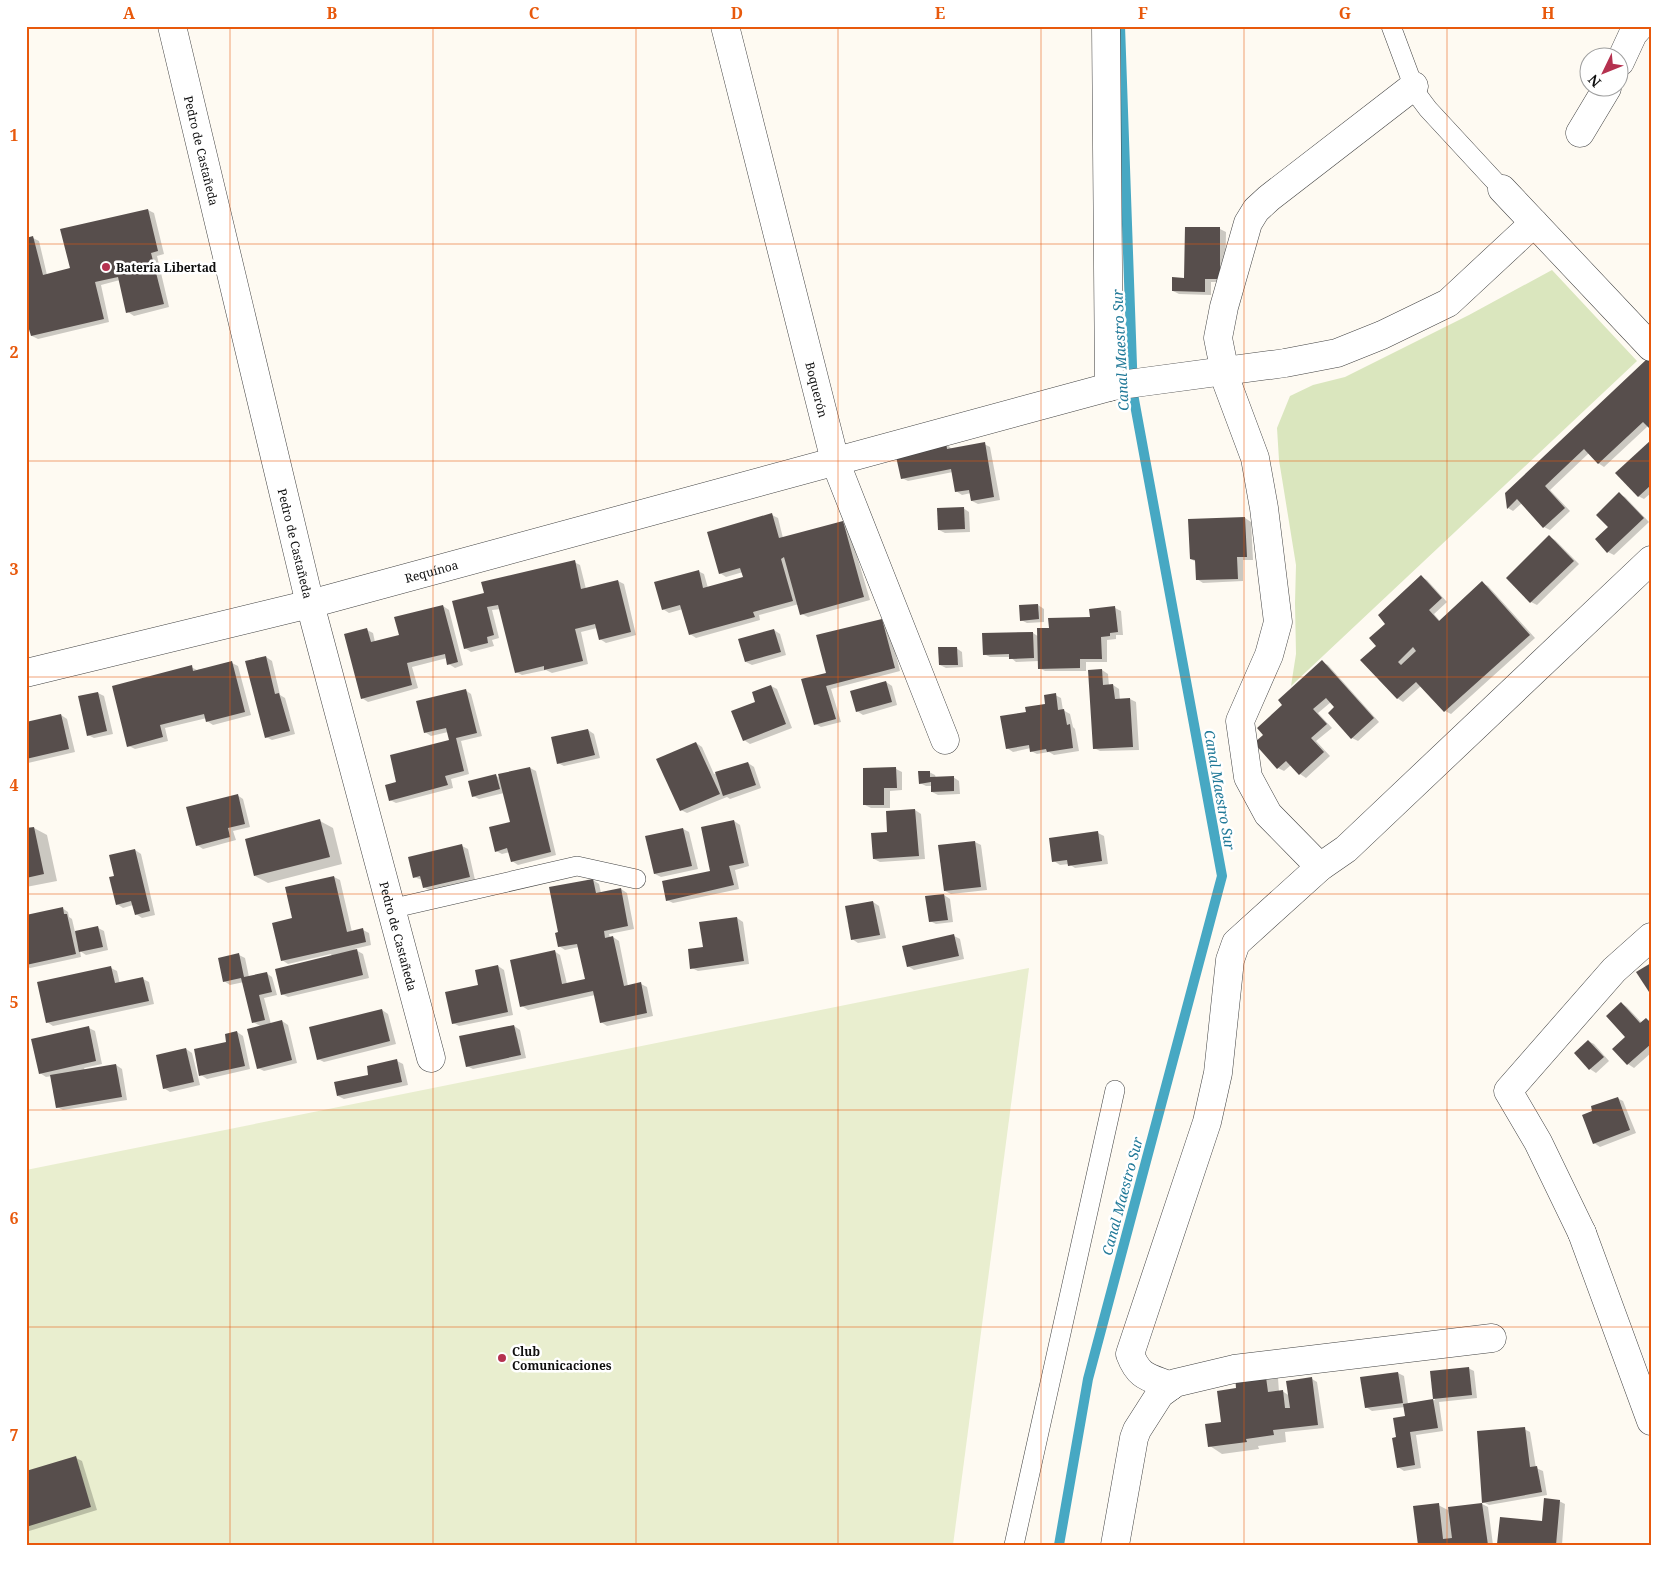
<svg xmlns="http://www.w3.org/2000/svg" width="1677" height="1571" viewBox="0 0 1677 1571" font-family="'Noto Serif',serif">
<rect width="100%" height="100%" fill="#fefaf2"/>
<polygon fill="#dae6be" points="1552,270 1637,361 1291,686 1296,654 1295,603 1296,565 1279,460 1277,428 1290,396 1313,385 1345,377 1469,315"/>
<polygon fill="#e9eecf" points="1029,968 953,1545 26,1545 26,1170"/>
<g fill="#0003">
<polygon points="148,210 154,213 164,254 157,256 169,307 134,316 128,312 120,280 101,285 109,322 38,339 32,336 33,238 39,241 47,275 72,269"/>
<polygon points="1220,229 1226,232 1225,282 1211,282 1211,295 1179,294 1173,291 1185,279"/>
<polygon points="1651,361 1648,426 1604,467 1598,463 1589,453 1550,490 1570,511 1550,530 1544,527 1522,503 1513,511 1508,508 1506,493"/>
<polygon points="1651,442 1651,493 1644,499 1638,496"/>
<polygon points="946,444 952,449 984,444 990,447 1000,500 978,504 972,501 971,493 962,495 956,491 953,472 908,481 902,478"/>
<polygon points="1619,494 1625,497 1649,522 1614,555 1608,552 1609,527"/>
<polygon points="963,508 969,512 970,532 945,533 939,530"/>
<polygon points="772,515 778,518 783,538 842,522 848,526 870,600 808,617 802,614 799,604 759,615 760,620 696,638 690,634 683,609 669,613 663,609 698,571 704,574 708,588 745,578 743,572 726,577 720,573"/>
<polygon points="1245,518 1251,522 1253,560 1243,560 1243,581 1203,583 1197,579 1196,562 1191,559 1189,520"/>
<polygon points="1549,537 1555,540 1579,564 1537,605 1531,602"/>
<polygon points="574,562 580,565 586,589 618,581 624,584 636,635 606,643 600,639 597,628 581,632 588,664 552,673 546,670 522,675 516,672 501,609 492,610 499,638 492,640 494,646 471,652 465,648 485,594"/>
<polygon points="1421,577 1427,580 1447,602 1434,614 1440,621 1482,583 1488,586 1535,638 1451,714 1445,711 1421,686 1403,702 1397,698 1377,646"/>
<polygon points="1038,605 1044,609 1044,622 1027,623 1021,620"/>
<polygon points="443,606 449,610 463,665 455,668 449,664 447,658 412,667 418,688 368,702 362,698 367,630 373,633 375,642 400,636"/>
<polygon points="1115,608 1121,611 1123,635 1116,635 1116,639 1107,640 1107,662 1086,662 1086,671 1045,671 1039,668 1039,661 1016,662 1010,657 990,657 984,654 1033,633 1039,637 1050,629 1091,618"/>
<polygon points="882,620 888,624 900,671 831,689 841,722 821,727 815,724 827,673"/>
<polygon points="774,630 780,634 786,655 752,665 746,662"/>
<polygon points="956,648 962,652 963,667 946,668 940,665"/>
<polygon points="266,657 272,661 280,695 285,698 295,734 272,740 266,737"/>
<polygon points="1322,662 1328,665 1379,722 1358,741 1352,738 1336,707 1331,702 1318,713 1332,728 1316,741 1330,756 1306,778 1300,774 1291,765 1284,771 1278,768 1265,736 1284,705"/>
<polygon points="232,663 238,666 251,715 213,725 207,721 207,718 165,728 168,741 135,749 129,746 191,667 197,670"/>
<polygon points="1102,670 1108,674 1109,686 1113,685 1119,689 1120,700 1130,699 1136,702 1139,750 1100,751 1094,748 1089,671"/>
<polygon points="886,682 892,686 897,705 863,715 857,711"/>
<polygon points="771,686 777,689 792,728 750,744 744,740 757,703"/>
<polygon points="465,690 471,694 482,736 461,741 469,774 451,779 453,788 396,803 390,800 398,783 451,741 448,732 431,736 425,732"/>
<polygon points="98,693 104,696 113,734 94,738 88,735"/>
<polygon points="1055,695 1061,698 1063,710 1070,714 1073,727 1075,729 1079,751 1054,755 1049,752 1037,754 1031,751 1031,748 1013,752 1007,748 1028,713 1047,705"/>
<polygon points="61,715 67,719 75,752 28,763 26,762 26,724"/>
<polygon points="588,730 594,734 600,758 564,766 558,763"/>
<polygon points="696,743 702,747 714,774 748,763 754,767 761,788 730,799 727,797 687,813 681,810"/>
<polygon points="530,768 536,771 556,855 518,865 512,861 510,852 502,854 496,851 512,823 504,793 479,799 473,796 496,776 500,778"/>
<polygon points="896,769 902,772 902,790 890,791 890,808 871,808 865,805"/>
<polygon points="929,772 935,775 936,778 953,777 959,781 960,794 938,795 932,792 932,786 926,786 920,783"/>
<polygon points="237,795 243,799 250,827 233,831 236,840 203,849 197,845"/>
<polygon points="915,810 921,814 925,859 880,862 874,859 889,833"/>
<polygon points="320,821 333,828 342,864 268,883 255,876"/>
<polygon points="734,821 740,825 749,866 735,870 739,889 673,903 667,900 712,872"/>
<polygon points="34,828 47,835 57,881 26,887 26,830"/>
<polygon points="683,829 689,832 698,869 661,877 655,874"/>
<polygon points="1098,833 1104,836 1108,864 1075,868 1069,864 1060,865 1054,861"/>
<polygon points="975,842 981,845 987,890 951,894 945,891"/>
<polygon points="462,846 468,849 475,880 430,891 424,887 422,880 414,877"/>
<polygon points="135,850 141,854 155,915 142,918 136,914 133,905 123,908 117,904 116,877"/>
<polygon points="334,877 340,880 352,932 363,930 369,933 371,945 354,949 363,954 369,978 288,997 282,994 332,956 331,954 288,964 282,960 294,919"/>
<polygon points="593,880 599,884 601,893 621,889 627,893 634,929 609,934 610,938 613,937 619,941 628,986 641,984 647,987 653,1016 607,1026 601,1022 595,995 528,1010 522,1006 554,951 560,955 567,984 587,980 579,947 565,950 559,946 560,933"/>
<polygon points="944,895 950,899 953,922 936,924 930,921"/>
<polygon points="873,902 879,906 886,938 858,943 852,939"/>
<polygon points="62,908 68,912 69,917 72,919 75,932 98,928 104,931 108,950 86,955 80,951 81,957 30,968 26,966 26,916"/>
<polygon points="737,918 743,922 749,964 698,971 692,968 704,948"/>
<polygon points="954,936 960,939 964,959 914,970 908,966"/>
<polygon points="239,955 245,958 249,977 266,973 272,977 277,995 264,998 271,1024 282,1021 288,1025 297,1063 264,1071 258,1068 262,1027 253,1022 244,982 230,985 224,981"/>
<polygon points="498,966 504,970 513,1015 459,1026 453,1023 480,986"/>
<polygon points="111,968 117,971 120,984 143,979 149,982 154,1004 53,1026 47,1022"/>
<polygon points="1621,1003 1627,1007 1642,1023 1646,1019 1651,1022 1651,1053 1634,1068 1628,1064 1614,1049 1627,1037"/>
<polygon points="382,1010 388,1014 396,1044 324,1062 318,1059"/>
<polygon points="514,1026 520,1030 526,1058 473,1069 467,1066"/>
<polygon points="89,1028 95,1031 102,1064 84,1068 85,1070 116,1065 122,1069 127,1100 63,1110 57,1107 52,1076 46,1077 40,1073"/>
<polygon points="237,1032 243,1036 250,1069 207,1079 201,1075"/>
<polygon points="1588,1041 1594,1044 1609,1061 1596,1073 1590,1069 1575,1053"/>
<polygon points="186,1049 192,1053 200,1085 170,1092 164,1088"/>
<polygon points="397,1061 403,1064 408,1085 344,1099 338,1096"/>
<polygon points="1617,1098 1623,1101 1636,1133 1600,1147 1594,1143"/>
<polygon points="1468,1368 1474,1371 1477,1398 1439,1402 1443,1431 1416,1435 1421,1468 1404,1471 1398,1467 1397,1438 1406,1417 1405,1407 1372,1411 1366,1407 1398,1373 1404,1376 1408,1404 1435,1400 1431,1372"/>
<polygon points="1265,1371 1278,1378 1279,1392 1282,1391 1290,1396 1312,1379 1317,1382 1324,1428 1285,1432 1286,1442 1258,1446 1259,1449 1222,1454 1210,1446 1238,1390"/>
<polygon points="1524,1429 1530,1432 1536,1468 1543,1471 1547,1495 1489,1505 1483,1502"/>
<polygon points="76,1458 82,1461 97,1510 26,1532 26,1473"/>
<polygon points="1559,1501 1565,1504 1562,1545 1501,1545 1499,1543 1543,1523"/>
<polygon points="1482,1504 1488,1507 1493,1545 1419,1545 1438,1505 1450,1511"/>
</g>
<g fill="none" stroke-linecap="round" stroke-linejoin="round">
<polyline stroke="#47a8c3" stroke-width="10" points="1059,1545 1088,1379 1222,876 1133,394 1120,26"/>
</g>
<g fill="#574e4c" fill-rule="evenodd">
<polygon points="148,209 158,251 151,253 164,304 126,313 118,277 95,282 104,319 31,336 26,319 26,238 33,236 43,275 70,268 60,229"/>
<polygon points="1185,227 1220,227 1220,279 1205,279 1205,292 1172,291 1172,277 1184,278"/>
<polygon points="1648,358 1651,361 1651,430 1643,422 1598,464 1584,449 1545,486 1565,508 1543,528 1517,499 1507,509 1505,493"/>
<polygon points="1651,440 1651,485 1638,497 1615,473"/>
<polygon points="946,442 947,449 985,442 994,497 971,501 969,490 955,492 951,469 901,479 895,452"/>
<polygon points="1619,492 1644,518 1607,553 1595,539 1608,527 1596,515"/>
<polygon points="964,507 965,529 938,530 937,508"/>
<polygon points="772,513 779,538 843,521 864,597 800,615 784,557 781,559 793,601 753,612 755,617 689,635 680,605 662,610 654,582 699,570 703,588 743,577 740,568 719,574 707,532"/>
<polygon points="1245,517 1247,557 1237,557 1238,579 1196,580 1195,560 1190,559 1188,519"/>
<polygon points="1549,535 1574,561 1530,603 1506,578"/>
<polygon points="575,560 581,589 618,580 631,632 599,640 595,624 575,629 583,661 544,670 544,666 515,673 498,605 487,607 494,635 487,637 488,643 464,649 452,601 484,593 481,582"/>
<path d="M1421,575l21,23 -13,12 10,11 43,-40 48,54 -86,77 -28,-30 -19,17 -37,-39 16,-14 -7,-8 16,-14 -7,-9zM1413,647l3,4 -15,14 -3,-3z"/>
<polygon points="1038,604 1039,619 1020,621 1019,605"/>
<polygon points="443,605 458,662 447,665 445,654 407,663 412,685 361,699 344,634 367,628 371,642 399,635 394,617"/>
<polygon points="1115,606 1118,632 1110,633 1110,636 1101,637 1102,659 1080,659 1080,668 1038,669 1037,628 1049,628 1048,618 1090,617 1089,609"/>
<polygon points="882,619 895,668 826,686 836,719 814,725 801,679 826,673 816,635"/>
<polygon points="774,629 781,652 745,662 738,639"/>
<polygon points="1033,632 1034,658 1009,659 1009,654 983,655 982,633"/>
<polygon points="938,647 957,647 958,665 939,665"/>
<polygon points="266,656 275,694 279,693 290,731 265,738 245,661"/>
<polygon points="1322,660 1374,718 1351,739 1328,713 1334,707 1326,698 1313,709 1327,724 1311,738 1324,752 1299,775 1286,761 1277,769 1254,743 1263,735 1257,728 1282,705 1278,700"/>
<polygon points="232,661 245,712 206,722 204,714 160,725 163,737 127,747 112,686 192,665 193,671"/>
<polygon points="1102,669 1103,685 1113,684 1115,699 1130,698 1133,747 1093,749 1088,670"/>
<polygon points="886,681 892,702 856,712 850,691"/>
<polygon points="771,685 786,724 743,741 731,711 755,702 752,692"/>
<polygon points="466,689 477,733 456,738 464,771 445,776 448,785 389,801 385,785 396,782 390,755 449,740 446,728 424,733 416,701"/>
<polygon points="98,692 107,731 87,736 78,696"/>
<polygon points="1056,693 1058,710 1064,709 1067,725 1070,724 1073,748 1047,752 1046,749 1030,752 1029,745 1006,749 1000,716 1026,712 1025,707 1045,704 1044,695"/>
<polygon points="61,714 69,749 26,759 26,722"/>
<polygon points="588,729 595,755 557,764 551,737"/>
<polygon points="696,742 720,794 680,811 656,759"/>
<polygon points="748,762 756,785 723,796 715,772"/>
<polygon points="530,767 551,852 511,862 507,848 495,852 489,827 510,822 498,774"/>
<polygon points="896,767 897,788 884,788 884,805 863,805 863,768"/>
<polygon points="918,771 930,771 930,777 954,776 954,791 931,792 931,782 919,784"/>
<polygon points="496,774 500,789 472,797 468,781"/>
<polygon points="238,794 245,824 228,828 230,837 196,846 186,807"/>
<polygon points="915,809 919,856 873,859 871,833 887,832 886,811"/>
<polygon points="320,819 330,857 254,876 245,839"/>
<polygon points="734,820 744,863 729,866 734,885 666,901 662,881 710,871 701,827"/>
<polygon points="34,827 44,874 26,878 26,828"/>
<polygon points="683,828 692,866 654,874 645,836"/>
<polygon points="1098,831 1102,861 1068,866 1067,860 1052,862 1049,838"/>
<polygon points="975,841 981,887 944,891 938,845"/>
<polygon points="462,844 470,877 423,888 420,876 413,878 408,857"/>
<polygon points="135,849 150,911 135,915 131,901 116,905 109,877 114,876 109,855"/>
<polygon points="334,876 347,932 363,928 366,942 281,961 272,923 292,918 285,887"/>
<polygon points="593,879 596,893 621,888 628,926 604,931 605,938 613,936 624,986 641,982 647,1013 600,1023 593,991 520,1007 510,960 555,950 562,984 585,979 577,944 558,947 555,933 558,932 549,887"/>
<polygon points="944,894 948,920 929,922 925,896"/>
<polygon points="873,901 880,935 851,940 845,906"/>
<polygon points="63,907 64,914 67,914 76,954 26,965 26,915"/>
<polygon points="737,917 744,961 690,969 688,949 703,947 699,922"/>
<polygon points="98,926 103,947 79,952 75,931"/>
<polygon points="954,934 959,956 907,967 902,946"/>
<polygon points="357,949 363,975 281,995 275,969"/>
<polygon points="239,953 244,977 267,972 272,992 259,995 265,1020 252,1023 241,978 223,982 218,958"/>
<polygon points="1651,963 1651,995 1636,972"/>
<polygon points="498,965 508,1012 452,1024 445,992 478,985 475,970"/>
<polygon points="111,966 115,983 143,977 149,1001 46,1023 37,982"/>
<polygon points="1621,1002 1640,1023 1646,1018 1651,1023 1651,1044 1627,1065 1612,1049 1625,1037 1606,1016"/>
<polygon points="382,1009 390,1041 317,1060 309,1027"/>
<polygon points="282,1020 292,1060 257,1069 247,1029"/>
<polygon points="514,1025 521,1055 466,1067 459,1036"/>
<polygon points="89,1026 96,1061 39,1074 31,1039"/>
<polygon points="237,1031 245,1066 199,1076 194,1049 226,1042 225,1034"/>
<polygon points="1588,1040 1604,1057 1589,1070 1574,1053"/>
<polygon points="186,1048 194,1082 163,1089 156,1055"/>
<polygon points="397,1059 402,1082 337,1096 334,1082 368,1075 367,1066"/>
<polygon points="116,1064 122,1097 56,1108 50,1075"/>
<polygon points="1618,1097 1630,1130 1593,1144 1582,1115 1592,1111 1591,1106"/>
<polygon points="1469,1367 1472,1395 1433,1399 1430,1371"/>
<polygon points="1265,1370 1268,1392 1283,1390 1285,1408 1290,1408 1286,1381 1312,1377 1318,1425 1273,1430 1274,1435 1246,1439 1247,1442 1208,1447 1205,1424 1221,1422 1217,1391 1236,1388 1235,1374"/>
<polygon points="1398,1372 1403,1403 1365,1408 1360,1377"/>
<polygon points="1433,1399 1438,1428 1410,1432 1415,1465 1397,1468 1392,1438 1396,1437 1393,1418 1405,1416 1403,1404"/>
<polygon points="1525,1427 1530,1467 1537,1466 1542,1492 1482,1503 1477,1431"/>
<polygon points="76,1456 91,1507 26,1527 26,1471"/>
<polygon points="1544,1498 1560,1500 1556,1545 1497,1544 1500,1517 1542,1521"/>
<polygon points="1439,1503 1443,1539 1452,1538 1448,1507 1482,1503 1488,1545 1418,1545 1413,1506"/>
</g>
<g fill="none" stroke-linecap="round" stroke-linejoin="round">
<g stroke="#424242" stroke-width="20">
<g id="service">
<polyline points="1391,26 1416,93 1428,109 1502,189"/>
<polyline points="390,909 577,866 636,879"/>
<polyline points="1014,1545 1115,1090"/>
</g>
</g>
<g stroke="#424242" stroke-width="29">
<polyline id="pedestrian" points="1582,1233 1651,1421"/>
</g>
<g stroke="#424242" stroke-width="29">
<g id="minor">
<path id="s1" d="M172,26l138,578 121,454"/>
<path id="s2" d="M725,26l110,435 110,279"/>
<polyline points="1106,26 1109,387"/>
<polyline points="1620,62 1633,34 1640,26"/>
<polyline points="1580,133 1607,88"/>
<polyline points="1502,189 1651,347"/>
<path id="s3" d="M26,673l284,-69 803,-218 172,-23 52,-10 45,-18 66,-32 86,-80"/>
<polyline points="1320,867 1268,814 1248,777 1240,721 1269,655 1278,622 1264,508 1255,458 1227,383 1218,338 1224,307 1248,223 1256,210 1269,198 1414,86"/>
<polyline points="1582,1233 1538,1142 1508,1091 1614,970 1651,937"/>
<path d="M1171,1386c-22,-9 -32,-8 -41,-32l77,-232 11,-49 12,-113 6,-17 84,-76 26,-18 305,-289"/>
<polyline points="1115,1545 1134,1438 1137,1430 1160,1394 1175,1383 1234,1369 1492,1338"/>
</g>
</g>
<use href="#service" stroke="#fff" stroke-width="19"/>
<use href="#pedestrian" stroke="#fff" stroke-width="28"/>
<use href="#minor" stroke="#fff" stroke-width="28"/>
</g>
<path fill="none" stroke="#e8590c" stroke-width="1" stroke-opacity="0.55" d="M230,26v1519M433,26v1519M636,26v1519M838,26v1519M1041,26v1519M1244,26v1519M1447,26v1519M26,244h1625M26,461h1625M26,677h1625M26,894h1625M26,1110h1625M26,1327h1625"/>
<g fill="#b5314f" stroke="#fff" stroke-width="2">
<circle cx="106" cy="267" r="5"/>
<circle cx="502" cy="1358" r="5"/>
</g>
<g text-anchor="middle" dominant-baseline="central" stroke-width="5" stroke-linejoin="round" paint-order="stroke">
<g font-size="12" fill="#0f0f0f" stroke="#fff">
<text stroke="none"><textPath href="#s1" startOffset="128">Pedro de Castañeda</textPath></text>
<text stroke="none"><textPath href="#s2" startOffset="375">Boquerón</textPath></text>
<text stroke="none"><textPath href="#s1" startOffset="532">Pedro de Castañeda</textPath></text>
<text stroke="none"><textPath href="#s3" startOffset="418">Requínoa</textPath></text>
<text stroke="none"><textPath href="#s1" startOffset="938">Pedro de Castañeda</textPath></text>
</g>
<g font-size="12" font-weight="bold" fill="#0f0f0f" stroke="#fff" text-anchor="start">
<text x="116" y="267">Batería Libertad</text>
<text x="512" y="1351">Club<tspan x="512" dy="14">Comunicaciones</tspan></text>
</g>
<g font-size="14" font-style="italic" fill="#217998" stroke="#fff">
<text transform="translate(1120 350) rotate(-93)">Canal Maestro Sur</text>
<text transform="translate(1220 790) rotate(80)">Canal Maestro Sur</text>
<text transform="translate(1122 1196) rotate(-75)">Canal Maestro Sur</text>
</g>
</g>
<rect width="1677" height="1571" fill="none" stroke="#ffffff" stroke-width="55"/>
<g transform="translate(1604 72) rotate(227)"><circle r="24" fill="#ffffff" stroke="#9f9f9f"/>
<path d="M0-4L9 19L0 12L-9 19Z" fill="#b5314f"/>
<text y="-8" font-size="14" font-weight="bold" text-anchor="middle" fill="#0f0f0f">N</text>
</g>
<rect x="28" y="28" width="1622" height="1516" fill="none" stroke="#e8590c" stroke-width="2"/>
<g font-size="16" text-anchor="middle" font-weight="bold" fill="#e8590c">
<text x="129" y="19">A</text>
<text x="332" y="19">B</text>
<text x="534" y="19">C</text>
<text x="737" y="19">D</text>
<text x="940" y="19">E</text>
<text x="1143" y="19">F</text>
<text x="1345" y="19">G</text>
<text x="1548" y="19">H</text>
<text x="14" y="141">1</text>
<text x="14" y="358">2</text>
<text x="14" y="575">3</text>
<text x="14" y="791">4</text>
<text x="14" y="1008">5</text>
<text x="14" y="1224">6</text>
<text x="14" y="1441">7</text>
</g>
</svg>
